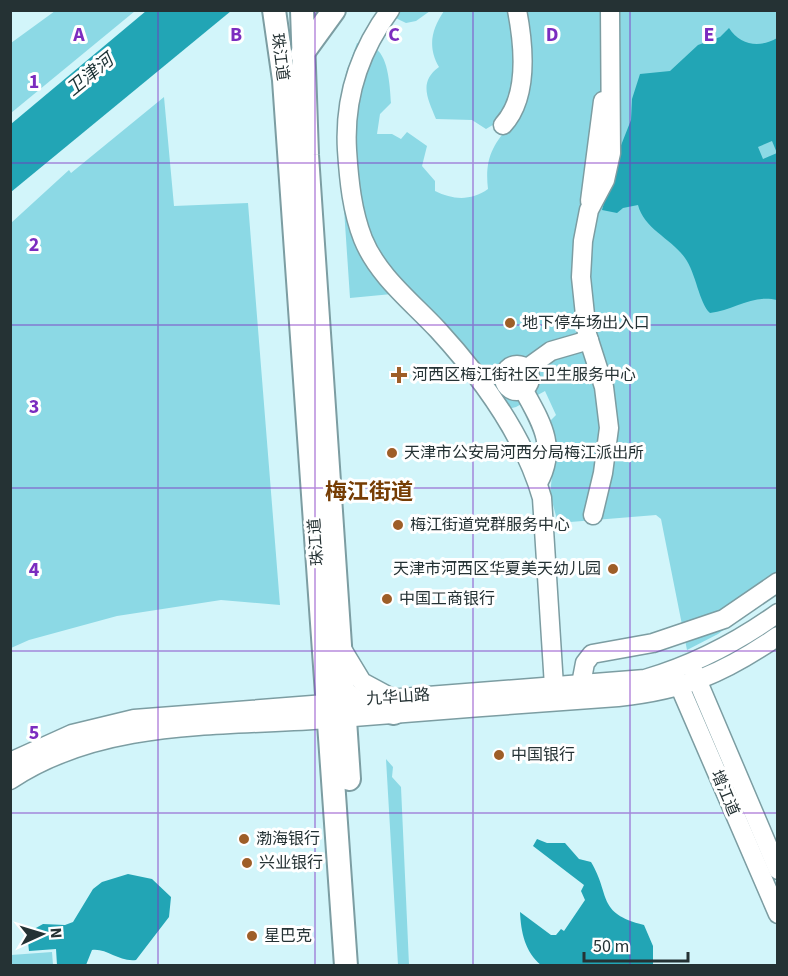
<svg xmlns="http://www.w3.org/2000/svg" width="788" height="976" viewBox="0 0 788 976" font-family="'Source Sans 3','Noto Sans SC',sans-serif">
<rect width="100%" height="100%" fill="#d2f5fa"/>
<g fill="#8cd9e5">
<polygon points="55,11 135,11 11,113 11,43"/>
<polygon points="381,11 430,11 416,21 406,23"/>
<path d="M444,11h333v579l-59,44 -31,16 -26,-131 -5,-4 -98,8 -8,-29 5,-45 -6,-27 7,-7 -11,-24 -29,16 -25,6c-29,-44 -62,-82 -99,-119l-42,4 -11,-164 2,-34 5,-27 11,-30c6,2 15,3 19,6 13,9 14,40 15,54l-11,11 -3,20h15l9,5 6,-7 20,14 -5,20 13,15v10c18,9 36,10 53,-2 -4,-34 7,-47 28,-71l-15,2 -15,9 -14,-9 -36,-1c-8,-20 -18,-37 3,-52 -12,-21 -7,-38 5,-56z"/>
<polygon points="164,97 174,206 248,203 280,605 221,600 117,616 29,640 11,648 11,223 69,170 71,173"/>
<polygon points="386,759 393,767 392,777 401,787 409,965 398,965"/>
<polygon points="52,952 53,965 11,965 11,955"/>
</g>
<g fill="#22a5b5" fill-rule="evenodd">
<polygon points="146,11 231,11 11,192 11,124"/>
<path d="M729,28c11,18 32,20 48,10v262c-24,-6 -43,10 -67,13 -11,-10 -14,-40 -25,-55 -13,-19 -41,-29 -47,-53l-15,3 -6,5 -15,-3 16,-57 13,-33 1,-21 8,-25 30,-3 28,-26 22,-8zM772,141l5,12 -14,6 -5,-12z"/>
<path d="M537,839l10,4h18l14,16 12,3c20,33 5,51 53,63l9,21v19h-112c-16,-13 -20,-33 -21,-53l31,23h5l5,-6 3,2 21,-31 -4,-9 3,-6 -51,-39z"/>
<path d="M128,874l24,5 19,18 -2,20 -33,43c-18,2 -29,-12 -44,-10l-6,15h-29l-1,-16 -27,2 -2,-18 16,-9 22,1 8,-3 20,-33 9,-7z"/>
</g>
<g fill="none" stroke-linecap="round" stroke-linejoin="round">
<g stroke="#7c9da2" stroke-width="21">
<g id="minor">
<path d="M390,10c-31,42 -46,89 -43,140 2,31 5,61 16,89 15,37 49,63 75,91 44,48 86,105 104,168l12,188"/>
<path d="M503,125c26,-28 21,-79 14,-115"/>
<polyline points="590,201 603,101"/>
<circle cx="517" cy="378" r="13"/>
<polyline points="526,369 551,351 589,340"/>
<path d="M523,389c18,33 35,58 15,94"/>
<polyline points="593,515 603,473 609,428 604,387 587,334 581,277 583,241 589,210 605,180 611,153 610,10"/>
<polyline points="342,649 362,682 388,696"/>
<polyline points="693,670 778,870"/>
<polyline points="676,678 778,914"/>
<polyline points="581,684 585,663 592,654 653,643 724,619 778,582"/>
<path d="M10,762l62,-28 62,-15 511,-40c48,-14 91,-36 133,-66"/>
<path d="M10,780c93,-62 212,-53 318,-61 97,-8 193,-15 290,-22 66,-7 105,-23 160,-61"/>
</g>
</g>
<g stroke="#7c9da2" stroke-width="26">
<g id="major">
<polyline points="274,10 284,80 346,966"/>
<polyline points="302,10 307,155 349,779"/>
<polyline points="302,54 334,10"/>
<path d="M336,684c16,19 34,24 58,29"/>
</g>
</g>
<use href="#minor" stroke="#fff" stroke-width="18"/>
<use href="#major" stroke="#fff" stroke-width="22"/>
</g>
<path fill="none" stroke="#7b2cbf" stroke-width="1.5" stroke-opacity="0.55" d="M158,10v956M315,10v956M473,10v956M630,10v956M10,163h768M10,325h768M10,488h768M10,651h768M10,813h768"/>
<g fill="#9e5e28" stroke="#fff" stroke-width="2">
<circle cx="510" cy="323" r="6"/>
<path d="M396 366h6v6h6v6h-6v6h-6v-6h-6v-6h6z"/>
<circle cx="392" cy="453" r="6"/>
<circle cx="398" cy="525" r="6"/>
<circle cx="613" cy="569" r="6"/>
<circle cx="387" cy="599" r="6"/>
<circle cx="499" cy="755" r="6"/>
<circle cx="244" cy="839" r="6"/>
<circle cx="247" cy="863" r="6"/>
<circle cx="252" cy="936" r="6"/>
</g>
<g text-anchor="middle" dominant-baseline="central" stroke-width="6" stroke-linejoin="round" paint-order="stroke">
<g font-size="16" fill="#253234" stroke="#fff">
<text transform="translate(280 57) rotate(83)">珠江道</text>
<text transform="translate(316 542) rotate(-94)">珠江道</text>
<text transform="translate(398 697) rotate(-4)">九华山路</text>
<text transform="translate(725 793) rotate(67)">增江道</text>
</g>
<g font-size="16" fill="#253234" stroke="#fff" text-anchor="start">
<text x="522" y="323">地下停车场出入口</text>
<text x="412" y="375">河西区梅江街社区卫生服务中心</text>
<text x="404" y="453">天津市公安局河西分局梅江派出所</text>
<text x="410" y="525">梅江街道党群服务中心</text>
<text x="601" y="569" text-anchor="end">天津市河西区华夏美天幼儿园</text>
<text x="399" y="599">中国工商银行</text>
<text x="511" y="755">中国银行</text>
<text x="256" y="839">渤海银行</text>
<text x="259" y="863">兴业银行</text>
<text x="264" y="936">星巴克</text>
</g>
<g font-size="18" font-style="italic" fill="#1b3134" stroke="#fff">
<text transform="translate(90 75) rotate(-39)">卫津河</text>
</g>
<g font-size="22" font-weight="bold" fill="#763d04" stroke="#fff">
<text x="369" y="492">梅江街道</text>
</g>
</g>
<g font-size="20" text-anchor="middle" font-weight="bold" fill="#7b2cbf" stroke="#fff" stroke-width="6" stroke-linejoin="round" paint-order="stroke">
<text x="79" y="41">A</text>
<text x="236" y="41">B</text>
<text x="394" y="41">C</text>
<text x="552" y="41">D</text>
<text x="709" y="41">E</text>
<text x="34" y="88">1</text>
<text x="34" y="251">2</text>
<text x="34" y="413">3</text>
<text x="34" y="576">4</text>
<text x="34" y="739">5</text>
</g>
<rect width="788" height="976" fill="none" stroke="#253234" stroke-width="24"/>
<g transform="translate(42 934) rotate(86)" stroke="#ffffff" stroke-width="4.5" paint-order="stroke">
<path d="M0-4.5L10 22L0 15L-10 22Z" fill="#253234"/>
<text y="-9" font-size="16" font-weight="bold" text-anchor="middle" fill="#253234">N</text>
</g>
<path d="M584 952v9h104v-9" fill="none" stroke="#253234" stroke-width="3"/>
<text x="593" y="952" font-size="18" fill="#253234" stroke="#ffffff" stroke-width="4.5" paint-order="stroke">50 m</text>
</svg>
